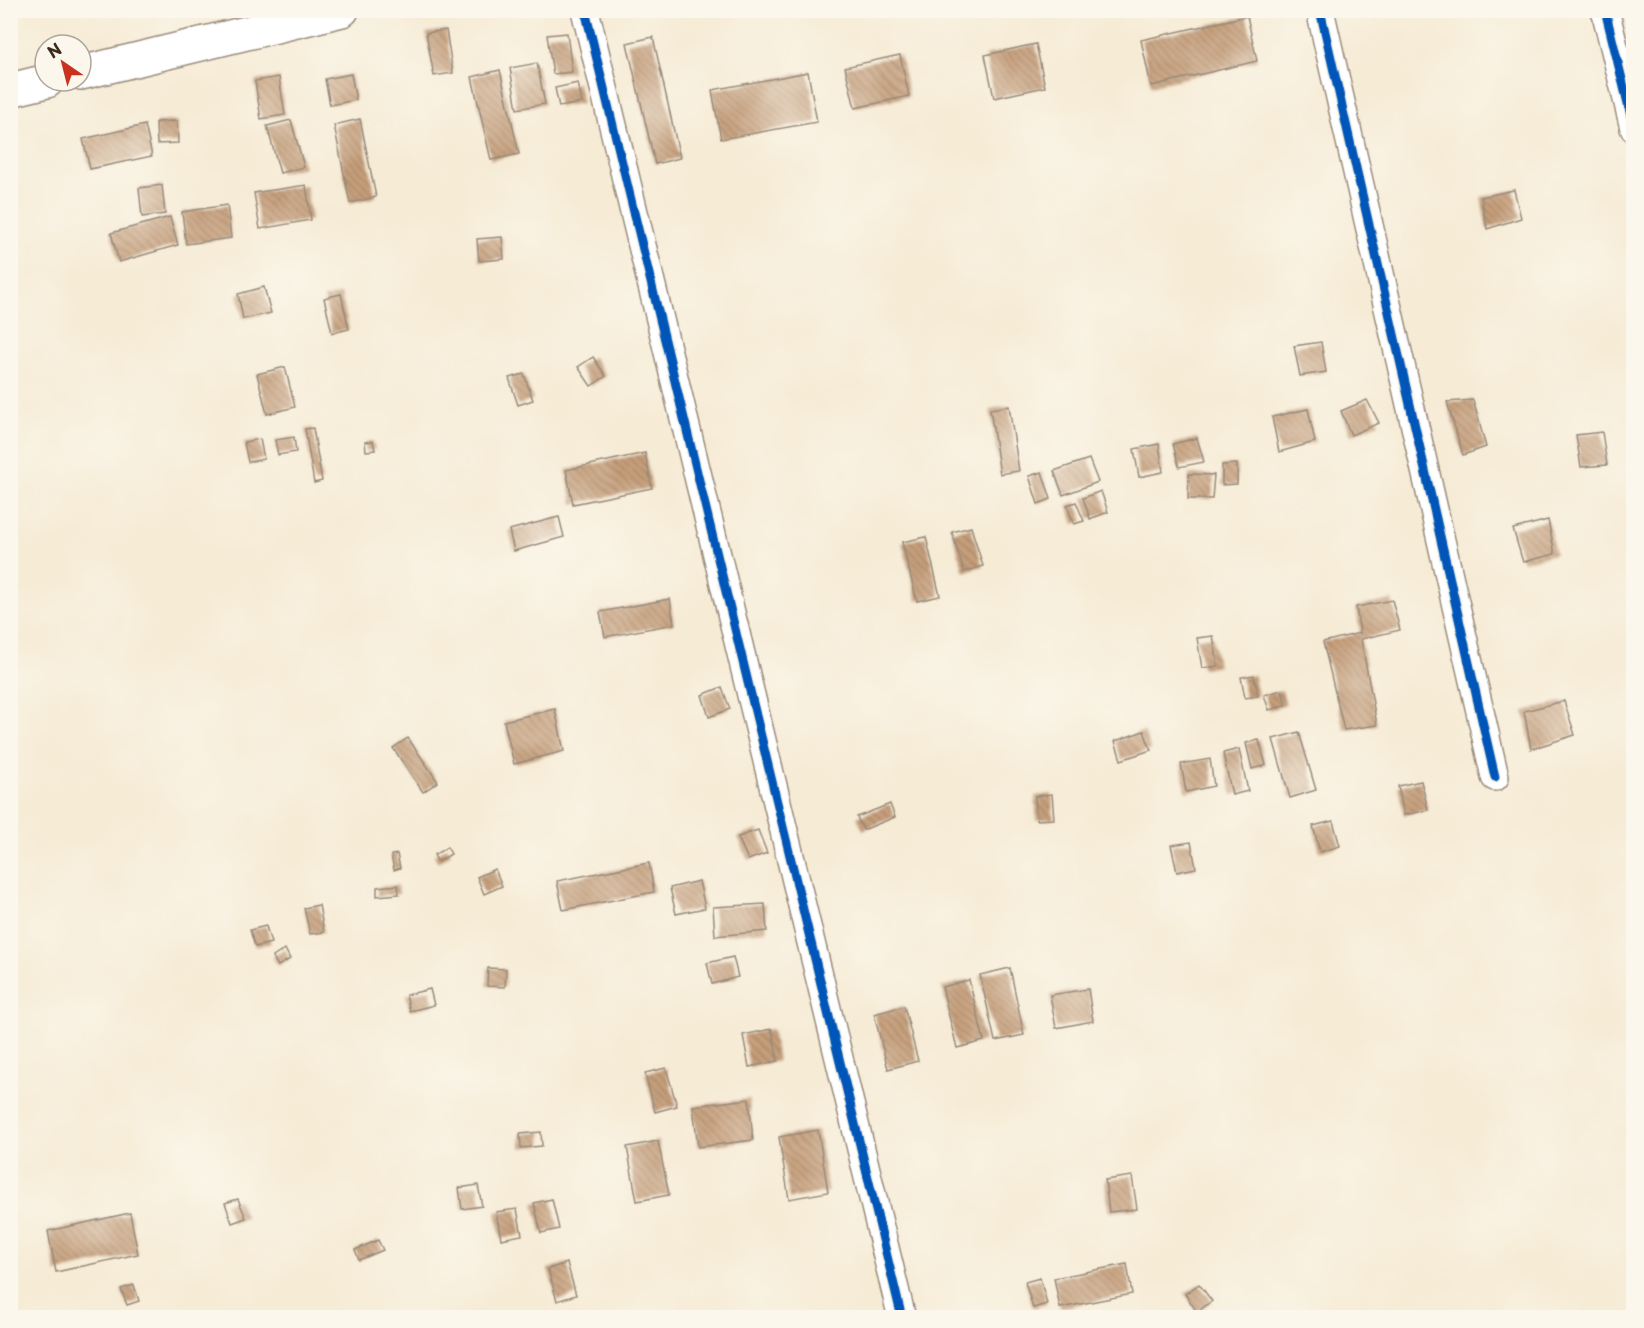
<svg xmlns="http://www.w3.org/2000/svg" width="1644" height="1328" viewBox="0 0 1644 1328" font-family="'Playpen Sans',sans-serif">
<defs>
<pattern id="building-back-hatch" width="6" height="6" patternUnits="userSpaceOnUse" patternTransform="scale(1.5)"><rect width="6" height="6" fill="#c69f7b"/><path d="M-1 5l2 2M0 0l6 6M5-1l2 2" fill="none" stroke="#a28264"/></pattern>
</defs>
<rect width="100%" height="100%" fill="#fbf7ec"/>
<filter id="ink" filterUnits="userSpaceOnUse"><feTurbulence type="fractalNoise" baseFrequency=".0167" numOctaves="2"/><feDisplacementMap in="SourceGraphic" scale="12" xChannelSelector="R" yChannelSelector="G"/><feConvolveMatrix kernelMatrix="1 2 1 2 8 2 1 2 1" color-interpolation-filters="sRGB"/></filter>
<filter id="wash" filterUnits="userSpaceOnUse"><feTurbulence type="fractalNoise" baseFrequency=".008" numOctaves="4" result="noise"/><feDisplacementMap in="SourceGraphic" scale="24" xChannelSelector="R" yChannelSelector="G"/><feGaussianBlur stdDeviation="1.35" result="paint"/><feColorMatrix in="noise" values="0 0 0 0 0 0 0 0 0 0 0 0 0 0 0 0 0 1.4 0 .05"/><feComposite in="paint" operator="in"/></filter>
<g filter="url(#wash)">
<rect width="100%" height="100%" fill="#f6ebd5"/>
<g id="blocks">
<g fill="url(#building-back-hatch)">
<polygon points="1247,16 1257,61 1151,86 1141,40"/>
<polygon points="446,30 453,73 434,76 426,33"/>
<polygon points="567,33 572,72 553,74 547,35"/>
<polygon points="653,37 680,158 655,164 627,43"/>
<polygon points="1036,44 1045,87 994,98 985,55"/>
<polygon points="900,55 909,96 855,108 845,67"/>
<polygon points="537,63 545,104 517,109 510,68"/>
<polygon points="500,70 519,154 491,160 472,77"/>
<polygon points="808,72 817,122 721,139 712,90"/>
<polygon points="351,74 356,100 330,105 325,79"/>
<polygon points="279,77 285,115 261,119 255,81"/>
<polygon points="578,83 582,103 559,107 555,88"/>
<polygon points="360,119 376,197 350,203 334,125"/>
<polygon points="291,120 304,167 280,173 267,126"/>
<polygon points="177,121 178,143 157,144 156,122"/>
<polygon points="145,125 152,156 90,169 83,139"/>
<polygon points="162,185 165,214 142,217 139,188"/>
<polygon points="306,185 311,220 260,229 254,193"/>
<polygon points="1514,190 1521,218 1487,229 1481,197"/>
<polygon points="227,205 231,238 186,244 182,212"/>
<polygon points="170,217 178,245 119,262 111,233"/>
<polygon points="502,237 504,259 479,261 477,239"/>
<polygon points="264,287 271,313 243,319 238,294"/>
<polygon points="341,294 349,329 332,333 324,298"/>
<polygon points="1321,342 1326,372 1300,376 1294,346"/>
<polygon points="593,357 606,376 591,386 578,367"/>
<polygon points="285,367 295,407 267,414 257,374"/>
<polygon points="524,374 533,400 518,405 509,378"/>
<polygon points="1367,400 1379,423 1351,435 1341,411"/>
<polygon points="1473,400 1486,447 1463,455 1447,402"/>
<polygon points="1009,406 1019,471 1000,474 990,409"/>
<polygon points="1308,409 1315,442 1279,452 1272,417"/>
<polygon points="313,428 322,481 314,483 305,429"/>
<polygon points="1602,432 1607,465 1581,467 1576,435"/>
<polygon points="294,437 296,452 278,455 275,440"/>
<polygon points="1197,438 1204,462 1179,467 1173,444"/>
<polygon points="260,439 264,459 248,462 244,442"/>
<polygon points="373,441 375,450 366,451 365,442"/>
<polygon points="1159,444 1163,472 1139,477 1134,449"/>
<polygon points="645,453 652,488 573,504 566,470"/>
<polygon points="1089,459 1098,482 1063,495 1054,471"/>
<polygon points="1237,464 1237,484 1222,485 1222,465"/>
<polygon points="1042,472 1051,499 1038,504 1029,476"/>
<polygon points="1189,474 1214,475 1212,499 1188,499"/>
<polygon points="1101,491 1108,512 1090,519 1083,498"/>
<polygon points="1076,502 1084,521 1074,524 1067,505"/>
<polygon points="559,517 564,537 514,551 509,530"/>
<polygon points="1548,520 1555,554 1523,562 1513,529"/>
<polygon points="971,527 983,566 964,572 952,532"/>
<polygon points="926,537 940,596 917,601 902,542"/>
<polygon points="670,599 674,624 605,637 600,612"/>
<polygon points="1392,600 1400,630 1361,639 1377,725 1344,730 1323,642 1360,633 1356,607"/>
<polygon points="1213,636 1218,666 1202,668 1197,638"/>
<polygon points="1254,675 1258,696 1245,698 1241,677"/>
<polygon points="722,687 730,709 709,717 702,695"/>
<polygon points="1282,690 1286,705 1269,710 1264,695"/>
<polygon points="1564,701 1575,735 1531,749 1524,711"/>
<polygon points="555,709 564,751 514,764 504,721"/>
<polygon points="1144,731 1151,750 1121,760 1115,741"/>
<polygon points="1299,732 1316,790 1290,798 1273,739"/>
<polygon points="408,738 438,782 423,792 393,748"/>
<polygon points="1259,740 1266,765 1252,769 1246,743"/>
<polygon points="1239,749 1248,791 1232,795 1223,753"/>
<polygon points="1210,759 1214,786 1186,792 1181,764"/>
<polygon points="1421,781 1428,810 1404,815 1398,786"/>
<polygon points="1052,794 1054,819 1037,820 1035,796"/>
<polygon points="890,804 895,817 863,830 857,817"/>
<polygon points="1333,821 1340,846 1320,852 1313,826"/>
<polygon points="758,830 767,853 748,860 738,837"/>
<polygon points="1191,842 1196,868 1177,872 1171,845"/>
<polygon points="447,847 451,854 438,862 434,855"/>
<polygon points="397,854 400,868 394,870 391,855"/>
<polygon points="649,863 654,892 563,910 557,881"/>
<polygon points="495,869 502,886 484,894 477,877"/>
<polygon points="699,881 705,908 676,914 670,888"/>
<polygon points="398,885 399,894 377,896 377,887"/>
<polygon points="765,904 767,931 715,936 713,907"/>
<polygon points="319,905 324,932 310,934 304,908"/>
<polygon points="266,926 271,943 255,947 250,930"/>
<polygon points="285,949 290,959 278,966 273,957"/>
<polygon points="733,957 738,977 712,984 707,963"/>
<polygon points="488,968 506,969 505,987 487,986"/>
<polygon points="1010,968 1024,1035 995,1041 980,975"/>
<polygon points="969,980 984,1041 957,1048 942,987"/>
<polygon points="430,989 434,1005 410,1011 406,995"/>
<polygon points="1088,989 1093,1021 1056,1028 1050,995"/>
<polygon points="904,1006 918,1061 888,1069 874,1014"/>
<polygon points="772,1029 778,1061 749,1067 743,1035"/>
<polygon points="666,1068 677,1106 655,1112 645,1073"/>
<polygon points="749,1099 753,1140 698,1147 693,1106"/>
<polygon points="818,1130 828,1192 789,1199 779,1137"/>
<polygon points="541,1132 542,1146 521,1148 520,1134"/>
<polygon points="658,1141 669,1195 637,1201 627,1147"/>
<polygon points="1132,1176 1137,1209 1109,1212 1105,1180"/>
<polygon points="478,1185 482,1206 462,1209 459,1188"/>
<polygon points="238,1199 246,1218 232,1223 225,1203"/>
<polygon points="552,1199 559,1229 541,1233 534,1203"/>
<polygon points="517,1209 522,1235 501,1239 496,1212"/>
<polygon points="130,1213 138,1254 56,1272 48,1231"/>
<polygon points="378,1240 383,1250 359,1260 355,1250"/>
<polygon points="567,1263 576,1295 557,1301 548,1269"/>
<polygon points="1127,1264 1132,1294 1060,1308 1054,1278"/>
<polygon points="1040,1278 1047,1304 1033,1308 1025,1282"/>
<polygon points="1199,1284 1212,1301 1197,1312 1185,1294"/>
<polygon points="134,1285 139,1301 127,1305 121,1289"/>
</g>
</g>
</g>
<g filter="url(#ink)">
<use href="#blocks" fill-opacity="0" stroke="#988a7a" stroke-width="1.5"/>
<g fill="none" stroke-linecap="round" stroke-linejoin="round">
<g stroke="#988a7a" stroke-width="30">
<g id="street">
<polyline points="585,10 902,1318"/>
<polyline points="1320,10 1495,777"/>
<polyline points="1605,10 1634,128"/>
</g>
</g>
<g stroke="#988a7a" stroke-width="36">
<g id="primary">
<polyline points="81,73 342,10"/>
<polyline points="10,90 47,81"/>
</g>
</g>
<use href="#street" stroke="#fff" stroke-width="27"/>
<use href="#primary" stroke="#fff" stroke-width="33"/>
<g stroke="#fbf7ec" stroke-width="13">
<g id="cycleway">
<polyline points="585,10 902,1318"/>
<polyline points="1320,10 1495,777"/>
<polyline points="1605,10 1634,128"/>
</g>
</g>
<use href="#cycleway" stroke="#0057b8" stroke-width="9"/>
</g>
</g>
<rect width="1644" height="1328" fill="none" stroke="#fbf7ec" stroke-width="36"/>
<g transform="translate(63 63) rotate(325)"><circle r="28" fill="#fbf7ec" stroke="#aea59a" stroke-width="1.5"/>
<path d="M0-4.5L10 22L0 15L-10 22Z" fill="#c8321e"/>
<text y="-9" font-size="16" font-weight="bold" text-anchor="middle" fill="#3b2a1e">N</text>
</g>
</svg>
